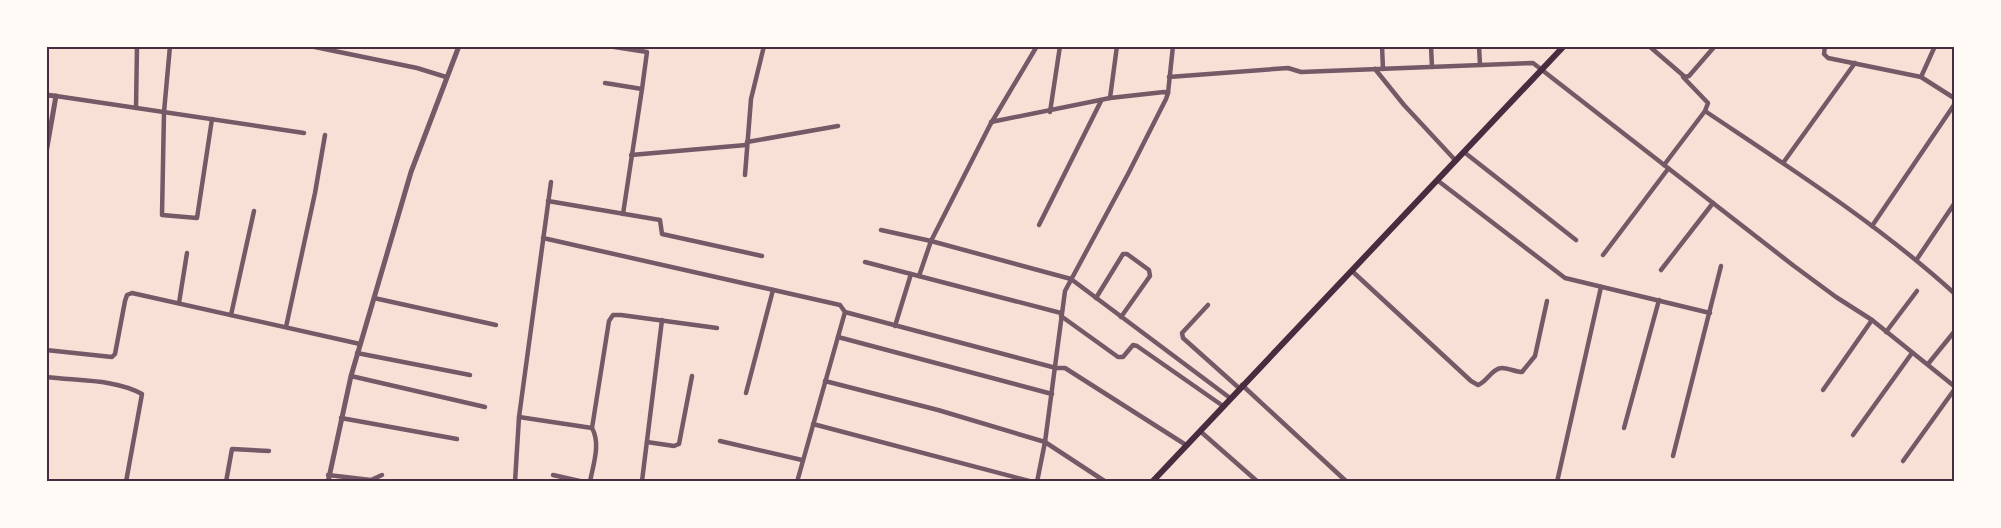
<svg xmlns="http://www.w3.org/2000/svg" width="2001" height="528" viewBox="0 0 2001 528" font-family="'Roboto Condensed',sans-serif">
<rect width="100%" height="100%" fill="#f7e1d7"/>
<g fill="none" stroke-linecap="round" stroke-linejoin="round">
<g stroke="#755966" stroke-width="4.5">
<polyline points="170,46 164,112 162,215 197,218 212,119"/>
<polyline points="310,46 417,68 446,77"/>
<polyline points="608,46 647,52 642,89"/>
<polyline points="1382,46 1383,69"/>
<polyline points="1431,46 1432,67"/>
<polyline points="1479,46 1480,65"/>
<polyline points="1649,46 1685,77 1689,76 1715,46"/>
<polyline points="1825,46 1824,54 1828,58 1921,77 1954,98"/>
<polyline points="1375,69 1404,105 1456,161"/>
<polyline points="1169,77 1288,68 1301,72 1533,63 1794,266 1836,297 1872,320 1954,386"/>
<polyline points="1683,77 1708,103 1705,111"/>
<polyline points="1921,77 1935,46"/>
<polyline points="605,83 642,89 623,214"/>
<polyline points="56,96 304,133"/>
<polyline points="1110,98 1117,46"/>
<polyline points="136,108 137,46"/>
<polyline points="1050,112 1060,46"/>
<polyline points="991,122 1110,98 1164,92 1168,93"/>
<polyline points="747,142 838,126"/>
<polyline points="1464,152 1576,240"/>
<polyline points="631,155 746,145"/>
<polyline points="1783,163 1855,63"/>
<path d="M1664,165l41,-54c85,57 173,113 249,182"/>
<polyline points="745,175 751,99 764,46"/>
<polyline points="1437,180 1565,278 1710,313"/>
<polyline points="548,201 660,220 662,234 762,256"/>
<polyline points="1039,225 1101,101"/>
<polyline points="1872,226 1954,105"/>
<polyline points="881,230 931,241 1071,279 1230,398"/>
<polyline points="543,238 840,305 845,312 1056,368 1065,368 1186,445"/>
<polyline points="1603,255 1668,169"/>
<polyline points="1917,259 1954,204"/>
<polyline points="865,262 1061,313"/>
<polyline points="1661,270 1713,203"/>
<path d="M1352,271l119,110 7,4c9,-3 14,-17 24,-17 6,0 14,4 20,4l13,-16 12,-55"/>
<polyline points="919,276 931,241 990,125 1037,46"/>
<polyline points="374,298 496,325"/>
<polyline points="1096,298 1123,254 1127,254 1149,270 1150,276 1121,317"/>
<polyline points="179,303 187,253"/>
<polyline points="1208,305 1182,333 1183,338 1239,388"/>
<polyline points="231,315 254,211"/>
<polyline points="1061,316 1118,357 1123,357 1133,345 1137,346 1223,406"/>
<polyline points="895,326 911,274"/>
<polyline points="286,327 315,193 325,135"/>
<polyline points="1886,332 1917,291"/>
<polyline points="838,337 1052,394"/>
<polyline points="46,350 112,357 115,354 125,301 127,295 132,293 360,344"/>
<polyline points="357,353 470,375"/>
<polyline points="1928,364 1954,332"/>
<polyline points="351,376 485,407"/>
<path d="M46,377c32,4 69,2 96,17l-16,88"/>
<polyline points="825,381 938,410 1045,442 1106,482"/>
<polyline points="1242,385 1347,482"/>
<polyline points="1823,390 1872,320"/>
<polyline points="746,393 773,290"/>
<polyline points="519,417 592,428 609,321 613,315 621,315 717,328"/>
<polyline points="341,418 457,439"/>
<polyline points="813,424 1033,482"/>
<polyline points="1624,428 1659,300"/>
<polyline points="1200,431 1258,482"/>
<polyline points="1853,435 1912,353"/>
<polyline points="720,441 802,460"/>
<polyline points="647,442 674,446 679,444 692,376"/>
<polyline points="1673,456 1721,266"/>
<polyline points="1903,461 1954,390"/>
<polyline points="328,475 371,480 382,475"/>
<polyline points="553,475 584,482"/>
<polyline points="642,481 662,320"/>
<polyline points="226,482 232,449 269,451"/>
<polyline points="515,482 519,417 551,182"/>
<path d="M590,482c3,-17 11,-38 2,-54"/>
<polyline points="638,482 649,482"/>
<polyline points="797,482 845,312"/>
<polyline points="1037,482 1045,442 1065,291 1128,174 1166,99 1168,93 1173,46"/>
<polyline points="1557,482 1601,287"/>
</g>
<g stroke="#755966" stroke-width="5">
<polyline points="46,95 56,96 46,153"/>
<polyline points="328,482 351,376 374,298 411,172 459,46"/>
</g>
<polyline stroke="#4a2c40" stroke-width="6" points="1152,482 1564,46"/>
</g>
<rect width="2001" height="528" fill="none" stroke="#fffaf5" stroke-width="96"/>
<rect x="48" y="48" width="1905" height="432" fill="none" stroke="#4a2c40" stroke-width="2"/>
</svg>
